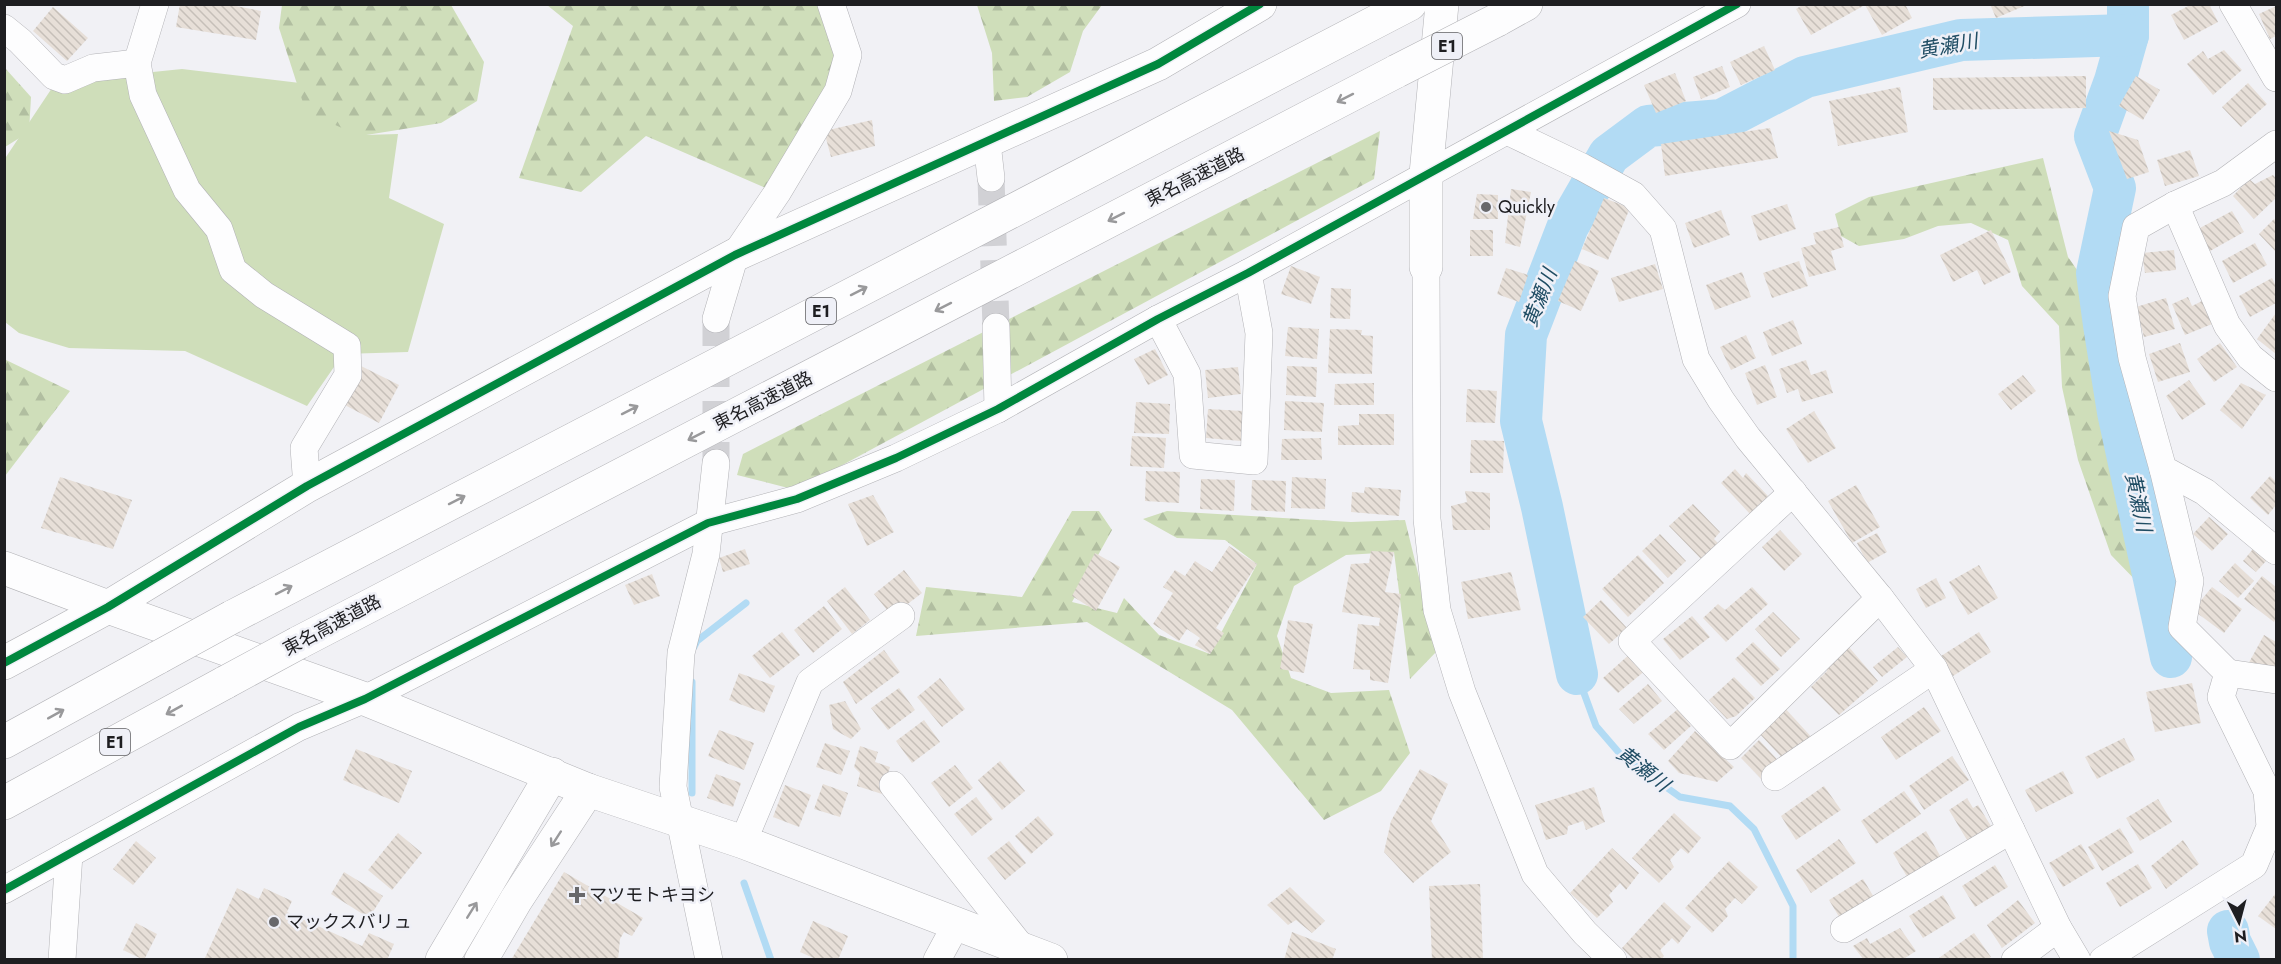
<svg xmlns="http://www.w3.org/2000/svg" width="2281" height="964" viewBox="0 0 2281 964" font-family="Jost,'Noto Sans JP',sans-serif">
<defs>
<pattern id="forest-firs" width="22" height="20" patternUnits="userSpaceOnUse" patternTransform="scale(1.5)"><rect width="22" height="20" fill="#cfdeba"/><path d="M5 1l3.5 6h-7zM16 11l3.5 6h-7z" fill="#b1bea0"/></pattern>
<pattern id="building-back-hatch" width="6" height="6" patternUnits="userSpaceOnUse" patternTransform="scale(1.5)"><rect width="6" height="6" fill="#e7dfd8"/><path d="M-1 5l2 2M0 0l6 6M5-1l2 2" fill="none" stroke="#c6bfb9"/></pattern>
</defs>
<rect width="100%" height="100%" fill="#f1f1f5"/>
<polygon fill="#cfdeba" points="182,69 300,83 364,135 398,134 389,198 444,224 408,352 343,354 307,406 185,351 69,348 19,333 5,322 4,160 56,82"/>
<g fill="url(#forest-firs)">
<polygon points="282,5 451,5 484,62 477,101 441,123 360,136 306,112 279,28"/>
<polygon points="547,5 826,5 844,69 777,193 646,136 581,192 519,178 573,26"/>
<polygon points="977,5 977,4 1102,5 1083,31 1070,72 1027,97 994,101 992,53"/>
<polygon points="5,68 31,97 29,132 5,147"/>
<polygon points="1380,131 1374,179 796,490 737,475 743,454"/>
<polygon points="2043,158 2068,257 2091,290 2145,590 2111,555 2078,460 2062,387 2059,326 2022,286 2008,240 1971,223 1938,226 1904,239 1859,246 1841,236 1835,214 1869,197"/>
<polygon points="4,359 70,391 5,476 4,476"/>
<polygon points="1072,511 1099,511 1112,530 1072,602 1117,613 1124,598 1159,635 1210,654 1257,564 1225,540 1177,538 1143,519 1167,511 1351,522 1405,520 1437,651 1410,679 1394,552 1346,555 1294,586 1277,636 1291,678 1331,693 1389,690 1410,753 1381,791 1324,820 1232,710 1087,622 916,636 926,587 1022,597"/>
</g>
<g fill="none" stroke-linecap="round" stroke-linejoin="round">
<g stroke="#b2dbf4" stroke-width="7">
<polyline points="694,647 697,641 746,603"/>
<polyline points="1577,674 1596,726 1621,755 1680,797 1730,806 1754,829 1793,906 1793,960"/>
<polyline points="692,793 692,682"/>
<polyline points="744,883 771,960"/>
</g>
<g stroke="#b2dbf4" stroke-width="42">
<polyline points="2128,4 2128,35 2115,81 2095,136 2115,188 2097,273 2104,325 2118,412 2171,657"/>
<polyline points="1577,674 1542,507 1521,421 1526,335 1568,226 1609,155 1648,126 1722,120 1805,77 1961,40 2128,35"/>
<polyline points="2228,931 2230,942 2239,960"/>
</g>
</g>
<g fill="url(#building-back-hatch)">
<polygon points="180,4 226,4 261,11 256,40 176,27"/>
<polygon points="1804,4 1905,4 1912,18 1882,35 1865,5 1811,35 1796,9"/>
<polygon points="1990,4 2029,4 1996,18"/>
<polygon points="2192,4 2209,4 2218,22 2184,40 2171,15"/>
<polygon points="2276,6 2276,36 2270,39 2259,14"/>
<polygon points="53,7 88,38 67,61 33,31"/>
<polygon points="1764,46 1775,70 1741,85 1730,62"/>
<polygon points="2224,50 2242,70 2213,95 2187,64 2203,51 2208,59"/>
<polygon points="1722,66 1730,87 1701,99 1693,77"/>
<polygon points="1675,73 1686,101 1656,113 1644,85"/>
<polygon points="2086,76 2086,108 1933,110 1933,78"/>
<polygon points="2136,76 2160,90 2143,120 2119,106"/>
<polygon points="2248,83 2267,104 2241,127 2222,107"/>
<polygon points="1900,87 1908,132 1838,146 1829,101"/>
<polygon points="872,120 875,146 831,157 824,131"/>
<polygon points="1770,128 1778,158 1665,176 1661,144"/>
<polygon points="2109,131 2138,140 2149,172 2127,179"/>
<polygon points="2190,150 2199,176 2165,186 2157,160"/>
<polygon points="2273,175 2276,178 2276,198 2254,219 2233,196 2249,179 2255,184"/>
<polygon points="1511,189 1531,192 1520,247 1505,243"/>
<polygon points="1477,194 1498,195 1498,219 1473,219"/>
<polygon points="1604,198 1630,208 1608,260 1582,249"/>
<polygon points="1787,204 1796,229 1759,241 1751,216"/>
<polygon points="1721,210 1730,235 1694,248 1685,223"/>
<polygon points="2232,211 2244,232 2210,251 2198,229"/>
<polygon points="2274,219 2276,221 2276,252 2259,234"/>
<polygon points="1839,227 1844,247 1831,251 1836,270 1809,277 1801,248 1816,244 1813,233"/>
<rect x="1470" y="230" width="23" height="26"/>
<polygon points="1991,230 2011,272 1984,285 1977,270 1953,282 1940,255"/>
<polygon points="2255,243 2267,265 2233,283 2222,261"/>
<polygon points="2174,250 2176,270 2145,273 2142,253"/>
<polygon points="1575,261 1599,271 1581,311 1558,301"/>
<polygon points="1799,261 1808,286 1772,298 1763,273"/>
<polygon points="1655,264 1663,289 1619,302 1611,278"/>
<polygon points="1291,266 1320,277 1311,304 1281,294"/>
<polygon points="1506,268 1528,275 1519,302 1497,294"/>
<polygon points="1742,272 1751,297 1715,310 1706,285"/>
<polygon points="2272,278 2276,286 2276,303 2250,317 2239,296"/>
<polygon points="1331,288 1351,289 1350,319 1330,318"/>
<polygon points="2188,297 2192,306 2202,301 2212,324 2185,335 2172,304"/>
<polygon points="2166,298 2175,329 2144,337 2136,307"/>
<polygon points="2276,313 2276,354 2257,339"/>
<polygon points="1793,320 1802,344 1772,356 1763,332"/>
<polygon points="1288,327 1319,329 1317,359 1285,356"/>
<polygon points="1330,329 1362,330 1361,335 1373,336 1372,374 1328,373"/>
<polygon points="1746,335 1756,358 1731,370 1720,347"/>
<polygon points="2180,343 2190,372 2158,382 2149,354"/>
<polygon points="2220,343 2237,367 2214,382 2197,359"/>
<polygon points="1155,349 1168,375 1148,385 1134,359"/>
<polygon points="1806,360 1811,375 1826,370 1833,393 1802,402 1798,389 1787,393 1779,369"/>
<polygon points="1765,365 1777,397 1757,405 1745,373"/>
<polygon points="361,366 399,385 379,423 341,403"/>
<polygon points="1287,366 1317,367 1316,397 1286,395"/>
<polygon points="1238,367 1241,394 1208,398 1205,370"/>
<polygon points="2023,375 2036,391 2011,410 1998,394"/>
<polygon points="2189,380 2206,404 2182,420 2166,396"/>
<polygon points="1374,383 1374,405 1334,405 1335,384"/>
<polygon points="2241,383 2266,395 2242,429 2220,410"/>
<polygon points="1467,389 1497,391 1495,423 1466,422"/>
<polygon points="1285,401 1324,403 1322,432 1284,430"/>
<polygon points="1136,402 1170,404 1169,434 1134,433"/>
<polygon points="1208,409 1243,411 1241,441 1206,438"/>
<polygon points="1814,411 1836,448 1808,463 1786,429"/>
<polygon points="1359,414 1394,414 1394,445 1338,445 1338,426 1359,425"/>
<polygon points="1132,436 1166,438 1164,468 1130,466"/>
<polygon points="1321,438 1322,460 1281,460 1282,439"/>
<polygon points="1471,440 1504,441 1503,473 1470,473"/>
<polygon points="1735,469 1743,478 1746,473 1768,496 1750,514 1721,483"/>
<polygon points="1146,471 1180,472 1179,503 1145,501"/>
<polygon points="2270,476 2276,482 2276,505 2268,515 2250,498"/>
<polygon points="60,477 132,500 113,549 41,528"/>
<polygon points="1292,477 1326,479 1325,509 1291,508"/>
<polygon points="1201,479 1235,480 1234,511 1200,509"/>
<polygon points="1252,480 1286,481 1285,512 1251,510"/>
<polygon points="1856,485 1880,527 1852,543 1828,501"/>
<polygon points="1365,487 1401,490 1399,516 1351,512 1352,492 1364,493"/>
<polygon points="1465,491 1490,493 1490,530 1453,530 1451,506 1467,502"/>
<polygon points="873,495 894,532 867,546 848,504"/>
<polygon points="1693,504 1720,532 1714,539 1721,546 1704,562 1669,526"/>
<polygon points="2209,517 2228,534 2212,551 2193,534"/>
<polygon points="1780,530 1802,554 1784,571 1762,547"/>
<polygon points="1877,533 1887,552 1867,563 1857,543"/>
<polygon points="1660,534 1686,561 1668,578 1642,551"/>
<polygon points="1229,546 1257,564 1216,628 1224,633 1210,654 1195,645 1200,638 1187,629 1179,641 1153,624 1173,593 1163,587 1175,570 1185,576 1195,561 1212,572"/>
<polygon points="745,549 750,564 723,572 719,558"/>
<polygon points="2253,549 2267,560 2256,572 2243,561"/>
<polygon points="1371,551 1394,552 1385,592 1401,594 1388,683 1370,680 1370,670 1353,669 1358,624 1379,626 1380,618 1342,612 1351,564 1369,563"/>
<polygon points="1095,553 1120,567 1096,611 1072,596"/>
<polygon points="1638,555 1664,583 1628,617 1602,589"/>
<polygon points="2235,563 2254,581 2238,598 2219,581"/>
<polygon points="1979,565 1998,598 1968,615 1949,582"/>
<polygon points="904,570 922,593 892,616 874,594"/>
<polygon points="1511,572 1521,610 1468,619 1461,582"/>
<polygon points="652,574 660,596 634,605 625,585"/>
<polygon points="2262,576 2276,587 2276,619 2274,622 2244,599"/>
<polygon points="1936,578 1946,598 1926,608 1916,589"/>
<polygon points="845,587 870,620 852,634 827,601"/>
<polygon points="1752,587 1768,604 1726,642 1703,618 1718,604 1725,610"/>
<polygon points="2212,587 2242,609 2224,633 2193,610"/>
<polygon points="1601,600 1627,628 1609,644 1583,617"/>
<polygon points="824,606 842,629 813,653 794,630"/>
<polygon points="1773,612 1800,639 1781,657 1755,629"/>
<polygon points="1692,616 1710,637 1680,660 1663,639"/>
<polygon points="1288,620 1313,624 1304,673 1280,669"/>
<polygon points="782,632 800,655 770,678 752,656"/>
<polygon points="1979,632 1991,652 1953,676 1941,656"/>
<polygon points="2264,635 2276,642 2276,669 2246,668"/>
<polygon points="1753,642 1780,669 1761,686 1735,659"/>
<polygon points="1848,646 1878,681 1839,715 1811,687 1827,671 1826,664"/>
<polygon points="1898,647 1907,657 1882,677 1873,667"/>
<polygon points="884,650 900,672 856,704 843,682"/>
<polygon points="1632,652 1646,670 1618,693 1603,678"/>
<polygon points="739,673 775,686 764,713 729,700"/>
<polygon points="1734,677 1755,698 1736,716 1727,719 1709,700"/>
<polygon points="940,678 965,709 942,727 917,697"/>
<polygon points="2192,683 2201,723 2155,732 2146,692"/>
<polygon points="1648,684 1662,701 1634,724 1619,709"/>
<polygon points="899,688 915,710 888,730 871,708"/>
<polygon points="845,701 861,729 851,739 833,729 829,705"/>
<polygon points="1783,706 1815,741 1789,765 1757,731"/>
<polygon points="1924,707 1941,731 1896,760 1881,737"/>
<polygon points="1678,709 1691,726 1664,750 1648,734"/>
<polygon points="924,720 940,742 912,763 896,741"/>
<polygon points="719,730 754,743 744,770 708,756"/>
<polygon points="1695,731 1734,767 1717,782 1679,773 1668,761"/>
<polygon points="2124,738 2135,760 2097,779 2085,757"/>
<polygon points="1759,740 1785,768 1767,785 1741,758"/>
<polygon points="825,743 850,751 841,775 816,767"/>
<polygon points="860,746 878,752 875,762 890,767 882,794 857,786 860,773 854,767"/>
<polygon points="356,749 412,771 399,803 343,780"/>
<polygon points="1952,756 1969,780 1924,810 1909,786"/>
<polygon points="1000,761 1025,791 1002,810 978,780"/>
<polygon points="955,765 973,788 949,807 931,783"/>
<polygon points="1420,769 1448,784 1431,821 1451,852 1413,883 1384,852 1391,821"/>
<polygon points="2063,771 2074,793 2036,812 2025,790"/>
<polygon points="716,774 741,783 733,807 707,798"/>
<polygon points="823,784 848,793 840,817 814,809"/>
<polygon points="785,785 811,795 799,827 773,817"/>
<polygon points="1824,786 1841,810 1796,840 1781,816"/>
<polygon points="1594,787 1605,822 1586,830 1583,821 1568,826 1567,834 1546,840 1535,805"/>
<polygon points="1904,791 1921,814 1876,844 1861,821"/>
<polygon points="976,797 993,819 972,836 954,814"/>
<polygon points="1967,798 1973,808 1978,805 1994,831 1970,845 1949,810"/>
<polygon points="2158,799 2172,822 2140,841 2126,818"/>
<polygon points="1674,813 1701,838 1688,854 1681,848 1670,860 1674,867 1659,883 1632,858"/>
<polygon points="1038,816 1054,834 1031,854 1015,836"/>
<polygon points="2120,828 2134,852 2102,871 2088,847"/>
<polygon points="1926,831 1942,859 1909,880 1893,853"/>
<polygon points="398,833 422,853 392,890 368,870"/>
<polygon points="1839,839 1856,863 1811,893 1796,870"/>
<polygon points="2183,840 2199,864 2166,889 2151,866"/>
<polygon points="136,841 156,858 133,885 113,869"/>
<polygon points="1009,841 1026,863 1005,880 987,858"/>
<polygon points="2081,844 2095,868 2063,887 2049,863"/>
<polygon points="1612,848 1639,873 1626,890 1620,883 1609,895 1613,902 1597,918 1570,893"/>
<polygon points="1729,861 1758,887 1742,904 1735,898 1725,909 1728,916 1712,933 1685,908"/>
<polygon points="2138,864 2152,888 2120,907 2106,883"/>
<polygon points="1995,865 2008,887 1975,907 1962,886"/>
<polygon points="344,872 383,896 369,918 331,894"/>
<polygon points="564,872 643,918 632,936 624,932 620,939 618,960 511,960"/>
<polygon points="1863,879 1875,899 1841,920 1829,900"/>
<polygon points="1480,884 1483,960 1432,960 1429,886"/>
<polygon points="1290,887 1325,921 1312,933 1296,920 1288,925 1267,905"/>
<polygon points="237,888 259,899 264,888 292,901 287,912 362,946 369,933 394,944 387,960 204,960"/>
<polygon points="2276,893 2276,929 2258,916"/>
<polygon points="1943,895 1956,918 1923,938 1909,916"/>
<polygon points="2018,900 2035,923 2002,948 1987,925"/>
<polygon points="1664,902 1691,927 1678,944 1672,938 1660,950 1664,956 1661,960 1634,960 1622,948"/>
<polygon points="813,921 848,936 838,960 818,960 800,952"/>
<polygon points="136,923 157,934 144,960 123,950"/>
<polygon points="1900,928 1916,951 1902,960 1864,960 1853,946 1867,938 1870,944"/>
<polygon points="1292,932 1336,949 1332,960 1284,960"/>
<polygon points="1974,933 1991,957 1987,960 1936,960"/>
</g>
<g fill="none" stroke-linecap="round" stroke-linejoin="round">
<g stroke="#d1d1d5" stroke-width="27" stroke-dasharray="27 14" stroke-linecap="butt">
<polyline points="991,178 996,327"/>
<polyline points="716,319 716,463"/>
</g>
<g stroke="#b2b2b6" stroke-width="28">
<g id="minor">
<polyline points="155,4 137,63 143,95 187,190 219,229 233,270 264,295 347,346 348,375 304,448 307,486"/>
<polyline points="2233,4 2276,78"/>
<polyline points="4,28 20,41 54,76 65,80 93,68 137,63"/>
<polyline points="1507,131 1582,167 1633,195 1663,229 1696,359 1721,400 1748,438 1880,598 1934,669 2058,928 2077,960"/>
<polyline points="987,143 991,178"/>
<polyline points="2276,144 2223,183 2175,205 2136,227 2122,296 2132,358 2163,469 2205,492 2276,551"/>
<polyline points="2175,205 2227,325 2250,357 2276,378"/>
<polyline points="1426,267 1427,519 1437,610 1462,692 1535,874 1585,933 1613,960"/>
<polyline points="716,319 735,255 777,193 838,91 848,55 831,4"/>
<polyline points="1158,319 1187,374 1193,455 1254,461 1259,333 1248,273"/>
<polyline points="996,327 998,409"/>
<polyline points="1793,492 1632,641 1730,746 1880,598"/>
<polyline points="2228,673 2276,680"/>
<polyline points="1775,777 1934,669"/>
<polyline points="893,785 1022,948"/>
<polyline points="743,842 810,682 901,616"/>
<polyline points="4,890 299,727 365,699 708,523 797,499 896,458 998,409 1158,319 1248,273 1737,4"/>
<polyline points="1844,929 2011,830"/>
<polyline points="62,960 69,854"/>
<polyline points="709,960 673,787 681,653 706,554 716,463"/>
<polyline points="937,960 957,923"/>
<polyline points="2015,960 2058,928"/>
<polyline points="2103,960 2254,865 2270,827 2267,791 2221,697 2228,673 2182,627 2190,581 2163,469"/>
</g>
</g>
<g stroke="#b2b2b6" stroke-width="34">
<g id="tertiary">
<polyline points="1426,267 1426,174 1442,4"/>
<polyline points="4,568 108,607 365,699 588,790 743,842 1051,960"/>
<polyline points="4,663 108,607 307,486 735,255 1158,64 1260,4"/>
<polyline points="442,960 552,774"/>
<polyline points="481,960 516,900 588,790"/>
</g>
</g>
<g stroke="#b2b2b6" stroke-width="34">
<g id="motorway">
<polyline points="1497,20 1526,4"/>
<polyline points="232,617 1410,4"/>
<polyline points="298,643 1397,71"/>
<polyline points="4,742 159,657"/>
<polyline points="4,803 226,682"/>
</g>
</g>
<use href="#minor" stroke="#fdfdfe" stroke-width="27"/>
<use href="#tertiary" stroke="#fdfdfe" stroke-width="33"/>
<use href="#motorway" stroke="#fdfdfe" stroke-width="33"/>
<g stroke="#b2b2b6" stroke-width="34" stroke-linecap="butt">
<g id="motorway-bridge">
<polyline points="1397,71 1497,20"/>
<polyline points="159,657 232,617"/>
<polyline points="226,682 298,643"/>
</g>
</g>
<use href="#motorway-bridge" stroke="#fdfdfe" stroke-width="33"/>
<g stroke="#eff0f7" stroke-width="11">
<g id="cycleway">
<polyline points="4,663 108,607 307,486 735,255 1158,64 1260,4"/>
<polyline points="4,890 299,727 365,699 708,523 797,499 896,458 998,409 1158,319 1248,273 1737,4"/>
</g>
</g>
<use href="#cycleway" stroke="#00873e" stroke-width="8"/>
</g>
<defs><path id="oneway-shaft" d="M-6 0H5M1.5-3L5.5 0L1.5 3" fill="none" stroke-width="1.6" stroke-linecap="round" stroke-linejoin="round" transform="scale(1.5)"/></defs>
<g stroke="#99999b">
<use href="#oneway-shaft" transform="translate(1345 98) rotate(153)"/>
<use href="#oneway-shaft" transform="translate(1116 217) rotate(153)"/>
<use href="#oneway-shaft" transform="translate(859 291) rotate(-27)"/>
<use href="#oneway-shaft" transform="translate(943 307) rotate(153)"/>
<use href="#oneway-shaft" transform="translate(630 410) rotate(-27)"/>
<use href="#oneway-shaft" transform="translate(696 436) rotate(153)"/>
<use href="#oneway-shaft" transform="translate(457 500) rotate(-27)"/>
<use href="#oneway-shaft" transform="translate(284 590) rotate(-27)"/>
<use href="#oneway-shaft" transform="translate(174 710) rotate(151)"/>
<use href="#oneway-shaft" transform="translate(56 714) rotate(-29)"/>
<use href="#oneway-shaft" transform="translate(556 839) rotate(123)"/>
<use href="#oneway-shaft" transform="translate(472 910) rotate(-58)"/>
</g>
<g fill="#68686b" stroke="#eff0f7" stroke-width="2">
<circle cx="1486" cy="207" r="6"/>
<path d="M574 886h6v6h6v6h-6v6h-6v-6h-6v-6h6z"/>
<circle cx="274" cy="922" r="6"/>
</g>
<g text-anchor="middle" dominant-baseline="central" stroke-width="5" stroke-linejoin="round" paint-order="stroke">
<g fill="#eff0f7" stroke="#5d5d61" stroke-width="1.5">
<rect x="1432" y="33" width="30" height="26" rx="4.5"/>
<rect x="806" y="298" width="30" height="26" rx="4.5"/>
<rect x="100" y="729" width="30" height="26" rx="4.5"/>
</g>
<g font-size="16" font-weight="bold" fill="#1e1e21">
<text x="1447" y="46">E1</text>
<text x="821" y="311">E1</text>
<text x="115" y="742">E1</text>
</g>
<g font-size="18" fill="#1e1e21" stroke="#eff0f7">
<text transform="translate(1195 177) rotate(-27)">東名高速道路</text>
<text transform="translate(763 401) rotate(-27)">東名高速道路</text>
<text transform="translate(332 625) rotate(-28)">東名高速道路</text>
</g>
<g font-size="18" fill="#1e1e21" stroke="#eff0f7" text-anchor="start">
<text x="1498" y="207">Quickly</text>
<text x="589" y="895">マツモトキヨシ</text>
<text x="286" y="922">マックスバリュ</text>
</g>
<g font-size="20" font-style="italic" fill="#204d64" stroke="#eff0f7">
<text transform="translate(1948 46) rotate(-10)">黄瀬川</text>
<text transform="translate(1540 298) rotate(-69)">黄瀬川</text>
<text transform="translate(2138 502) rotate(78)">黄瀬川</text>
<text transform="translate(1643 769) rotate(38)">黄瀬川</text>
</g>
</g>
<rect width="2281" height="964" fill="none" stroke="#1e1e21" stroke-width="12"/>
<g transform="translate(2239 922) rotate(174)" stroke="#eff0f7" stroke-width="4.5" paint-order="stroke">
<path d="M0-4.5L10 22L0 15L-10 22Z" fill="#1e1e21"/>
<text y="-9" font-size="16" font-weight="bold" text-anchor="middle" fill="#1e1e21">N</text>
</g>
</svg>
